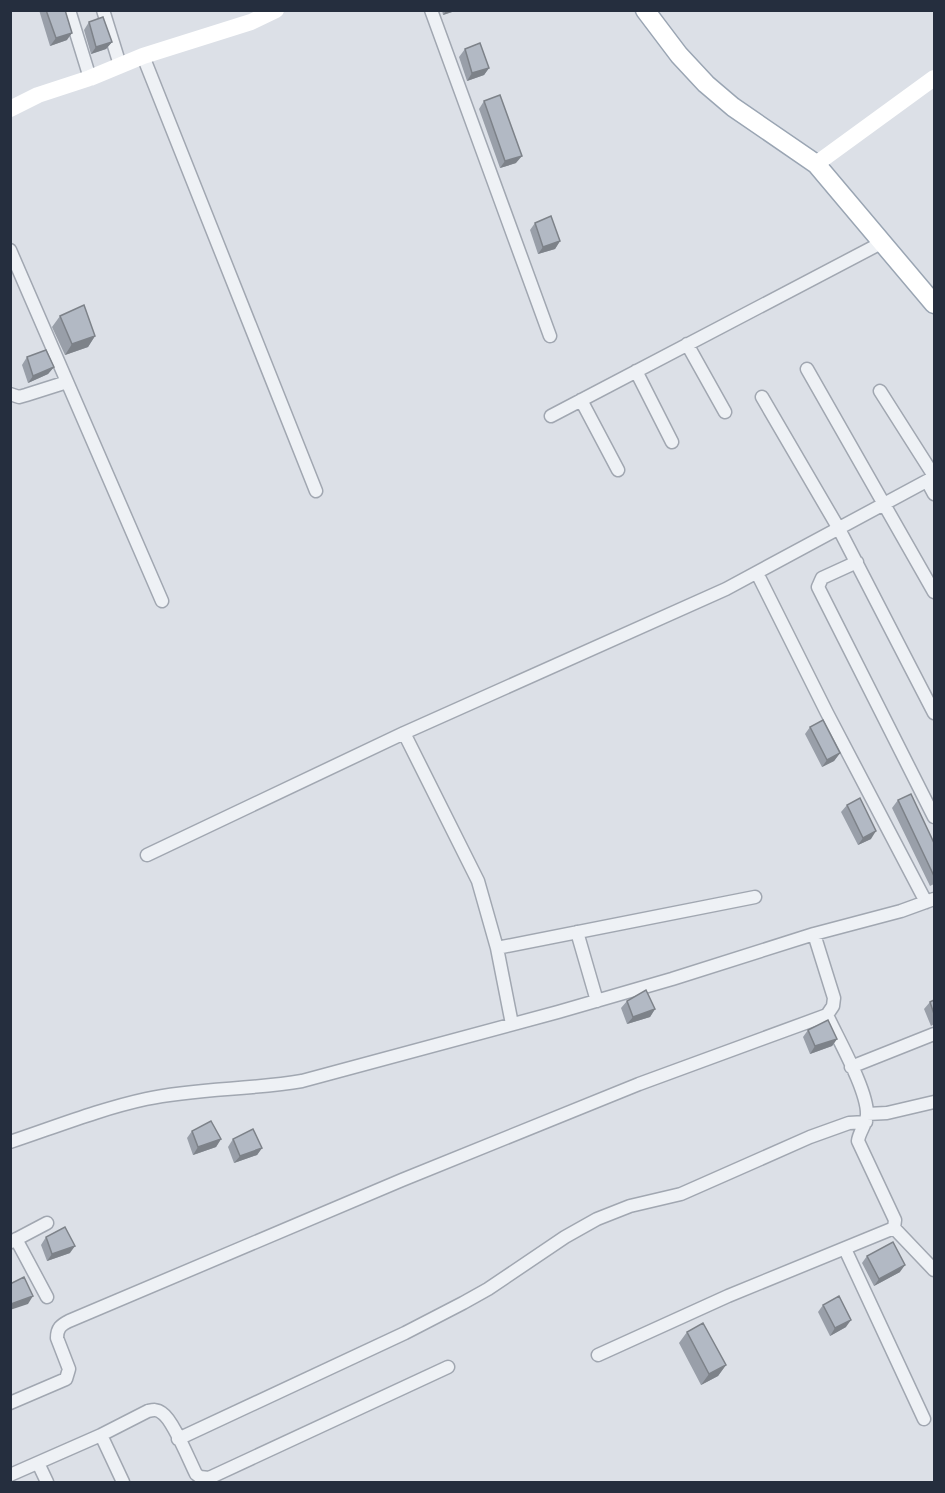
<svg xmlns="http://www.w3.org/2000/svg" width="945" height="1493" font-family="'Asap Condensed',sans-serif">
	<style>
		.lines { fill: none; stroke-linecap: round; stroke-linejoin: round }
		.street-casing { stroke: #a1a7b1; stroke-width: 15 }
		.primary-casing { stroke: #9aa5b3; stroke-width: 21 }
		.street { stroke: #eef1f5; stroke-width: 12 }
		.secondary { stroke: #fff; stroke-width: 16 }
		.primary { stroke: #fff; stroke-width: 18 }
		.wall { fill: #999fa9 }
		.shaded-wall { fill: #7d8289 }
		.building { fill: #b2b9c4; stroke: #7d8289; stroke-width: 1.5 }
	</style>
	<rect width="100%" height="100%" fill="#dce0e7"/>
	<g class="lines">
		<g class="street-casing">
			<path id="street" d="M69,10L90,78
				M103,10L120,65
				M431,10L550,336
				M143,56L316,491
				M10,250L162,601
				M687,344L725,412
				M807,369L934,592
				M636,371L672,442
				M880,391L934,476
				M10,394L19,397L26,395L67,382
				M762,397L839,529L934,713
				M581,400L618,470
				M551,416L883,242
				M927,481L934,494
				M857,562L822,578L818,587L934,817
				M757,573L827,713L926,902
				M404,733L478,881L497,948L512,1024
				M147,855L404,733L726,589L934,477
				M577,932L597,1001
				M497,948L755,897
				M851,1067L934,1034
				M867,1114L887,1113L934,1102
				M10,1142C55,1127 100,1109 146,1099C197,1088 250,1090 302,1081L558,1012L672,979L814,934L901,911L934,899
				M894,1228L934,1270
				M16,1239L47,1297
				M11,1242L47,1223
				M845,1249L924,1419
				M598,1355L728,1296L894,1228L895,1220L858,1141C859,1132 866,1125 867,1115C868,1091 838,1039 827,1015
				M10,1403L66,1379L69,1369L57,1338C57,1328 61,1325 69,1321L402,1180L639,1084L827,1015L833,1006L834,998L814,934
				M101,1435L123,1482
				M178,1439L405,1333L463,1303L488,1289L565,1237L597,1219L630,1206L681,1194L810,1137L849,1123L866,1122
				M38,1463L47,1482
				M10,1475L101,1435L148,1411C153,1410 157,1409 162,1413C173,1420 189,1460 196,1474L200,1477L209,1478L448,1367"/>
		</g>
		<g class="primary-casing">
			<path id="primary" d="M645,10L679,55L706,84L733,107L816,164L934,304"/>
		</g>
		<use href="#street" class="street"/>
		<path class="secondary" d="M10,109L38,95L90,78L143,56L251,22L276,10
			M816,164L934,78"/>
		<use href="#primary" class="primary"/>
	</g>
	<path class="wall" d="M39,10H65L67,40L50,46Z
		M442,10H458L443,15Z
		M89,22L112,42L106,49L91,54L84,30Z
		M465,49L489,68L484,75L467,81L459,57Z
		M484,101L516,163L500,168L479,109Z
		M535,223L560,241L555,249L538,254L530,230Z
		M60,316L95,336L88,347L65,355L52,327Z
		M27,357L54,367L48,374L28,383L22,365Z
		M810,727L840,753L834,761L822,767L805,734Z
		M898,800L934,843V884L930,886L892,808Z
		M847,805L871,839L858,845L841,812Z
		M934,1000V1024L931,1026L924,1009L930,1002Z
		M627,1001L655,1009L650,1017L627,1024L621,1008Z
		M808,1030L837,1039L832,1046L810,1054L803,1037Z
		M192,1131L221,1139L216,1147L193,1155L187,1138Z
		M233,1139L262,1148L257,1155L234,1163L228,1147Z
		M46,1237L70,1253L47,1261L41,1245Z
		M867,1256L900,1272L874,1286L862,1263Z
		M823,1305L846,1327L830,1336L818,1312Z
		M687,1332L726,1365L718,1376L701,1385L679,1343Z"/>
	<path class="shaded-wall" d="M447,10H458L443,15Z
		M72,33L67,40L50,46L56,38Z
		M112,42L106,49L91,54L96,47Z
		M489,68L484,75L467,81L472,73Z
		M522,156L516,163L500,168L505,161Z
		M560,241L555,249L538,254L543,247Z
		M95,336L88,347L65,355L72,344Z
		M54,367L48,374L28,383L33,376Z
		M840,753L834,761L822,767L827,760Z
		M876,831L871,839L858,845L863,838Z
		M655,1009L650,1017L627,1024L633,1017Z
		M837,1039L832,1046L810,1054L815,1046Z
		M221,1139L216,1147L193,1155L198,1147Z
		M262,1148L257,1155L234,1163L240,1156Z
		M75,1246L70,1253L47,1261L52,1254Z
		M905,1265L900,1272L874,1286L879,1279Z
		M33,1296L28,1304L10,1310L11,1304Z
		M851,1320L846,1327L830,1336L835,1328Z
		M726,1365L718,1376L701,1385L709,1374Z"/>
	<path class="building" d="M46,10H65L72,33L56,38Z
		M103,17L112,42L96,47L89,22Z
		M480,43L489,68L472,73L465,49Z
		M500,95L522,156L505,161L484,101Z
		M551,216L560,241L543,247L535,223Z
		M84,305L95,336L72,344L60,316Z
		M46,350L54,367L33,376L27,357Z
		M823,720L840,753L827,760L810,727Z
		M911,794L934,843V876L898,800Z
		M860,798L876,831L863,838L847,805Z
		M646,990L655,1009L633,1017L627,1001Z
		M934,1000V1014L930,1002Z
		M828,1020L837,1039L815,1046L808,1030Z
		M211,1121L221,1139L198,1147L192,1131Z
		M253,1129L262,1148L240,1156L233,1139Z
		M65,1227L75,1246L52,1254L46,1237Z
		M893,1242L905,1265L879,1279L867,1256Z
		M24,1277L33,1296L11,1304L10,1284Z
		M839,1296L851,1320L835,1328L823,1305Z
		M703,1323L726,1365L709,1374L687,1332Z"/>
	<rect width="945" height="1493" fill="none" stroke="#252e3e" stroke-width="24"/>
</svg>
